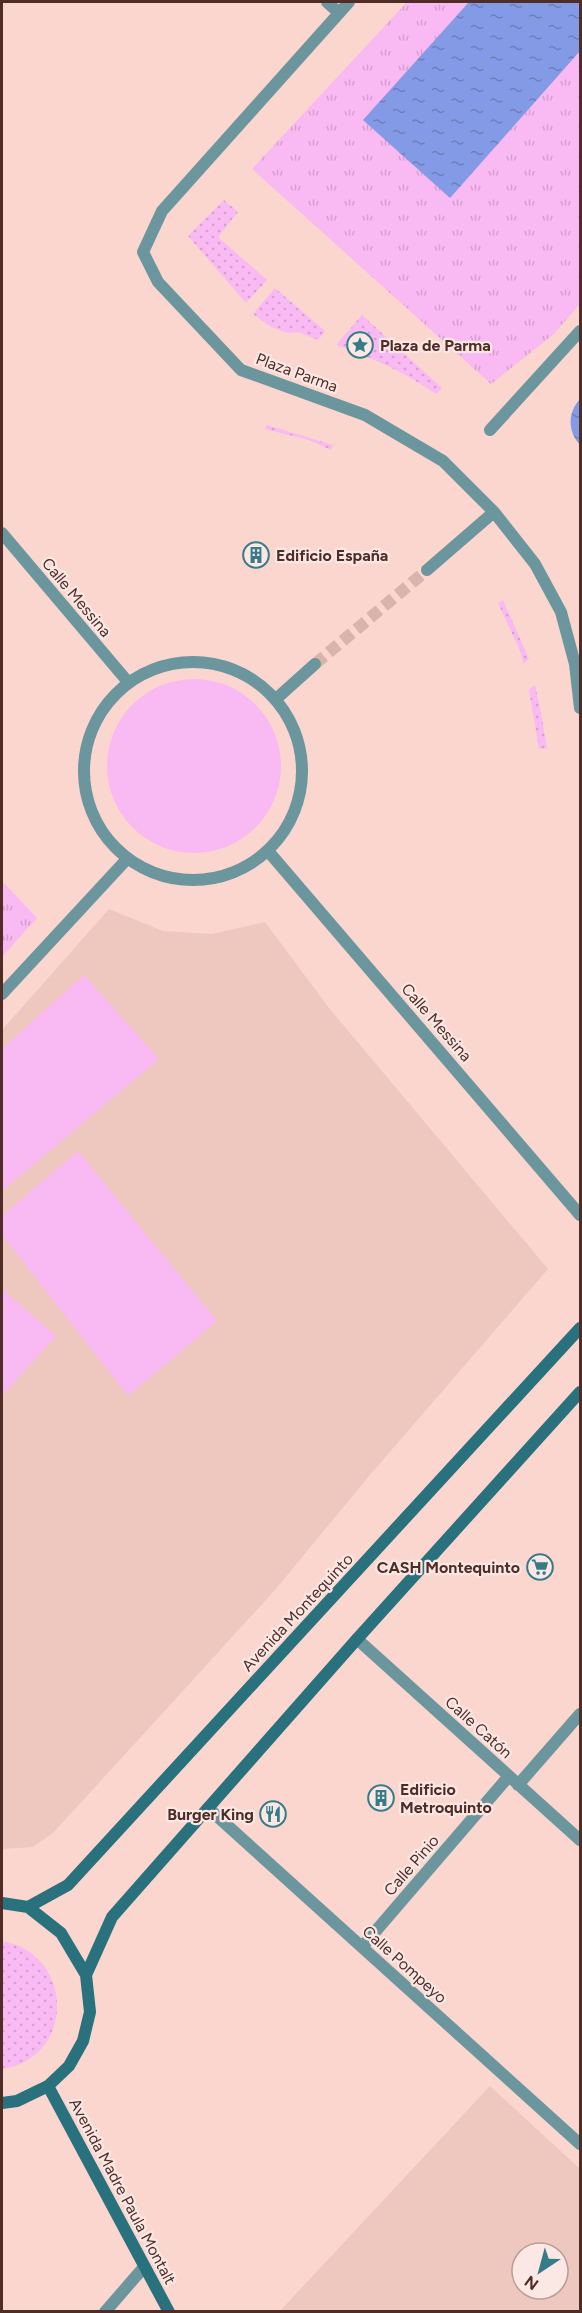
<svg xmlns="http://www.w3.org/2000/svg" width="582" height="2313" font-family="Figtree,sans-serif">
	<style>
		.built { fill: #eec7bf; fill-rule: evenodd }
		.grass { fill: url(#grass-dots) }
		.park { fill: url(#park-tufts) }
		.garden { fill: #f9b9f2 }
		.water { fill: url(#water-ripples) }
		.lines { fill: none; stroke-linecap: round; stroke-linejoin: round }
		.street-tunnel { stroke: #d9b4ad; stroke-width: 12; stroke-dasharray: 12 6; stroke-linecap: butt }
		.street { stroke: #6b969e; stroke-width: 12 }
		.secondary { stroke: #29717d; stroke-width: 12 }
		.labels { text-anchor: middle; stroke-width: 4.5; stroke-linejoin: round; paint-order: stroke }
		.poi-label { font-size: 16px; font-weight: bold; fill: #4f2c26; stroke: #fbe8e5; text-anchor: start }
		.street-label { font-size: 16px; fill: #4f2c26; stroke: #fbe8e5 }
	</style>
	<defs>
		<pattern id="grass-dots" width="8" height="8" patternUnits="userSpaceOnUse" patternTransform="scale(1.5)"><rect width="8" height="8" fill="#f9b9f2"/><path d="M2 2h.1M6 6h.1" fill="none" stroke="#d79fcf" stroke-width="1.8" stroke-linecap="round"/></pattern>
		<pattern id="park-tufts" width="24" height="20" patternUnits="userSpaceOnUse" patternTransform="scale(1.5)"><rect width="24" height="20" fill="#f9b9f2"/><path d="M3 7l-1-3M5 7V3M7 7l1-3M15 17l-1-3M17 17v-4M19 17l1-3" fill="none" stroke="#d79fcf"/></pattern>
		<pattern id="water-ripples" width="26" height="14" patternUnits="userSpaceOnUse" patternTransform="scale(1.5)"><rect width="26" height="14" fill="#839ae6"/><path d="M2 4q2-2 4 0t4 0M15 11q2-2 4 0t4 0" fill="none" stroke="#6e7eba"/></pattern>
	</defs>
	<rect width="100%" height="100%" fill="#fbd6cf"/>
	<path class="built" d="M109,909L163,931L212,934L265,922L329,1008L548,1269L369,1476L275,1590L54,1832L33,1847L2,1849V1030Z
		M490,2086L580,2169V2311H280ZM522,2253H558V2289H522Z"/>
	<path class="grass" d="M224,200L238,212L218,237L267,280L246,303L188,236Z
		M275,288L325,331L318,340L298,332L288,333L271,327L253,314Z
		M362,315L442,388L436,394C404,372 372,357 336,345Z
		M267,425L333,445L331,450L309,440L265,429Z
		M503,600L529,659L523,664L521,653L498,603Z
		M535,685L542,718L547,748L539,749L529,690Z
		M2,1941C75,1954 76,2058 2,2069Z"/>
	<path class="park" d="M407,2H580V304L554,334L491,384L252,169Z
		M2,881L37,918L2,957Z"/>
	<path class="garden" d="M107 766a87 87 0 1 1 174 0a87 87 0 1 1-174 0Z
		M84,975L159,1059L2,1191V1049Z
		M78,1151L217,1321L128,1396L2,1235V1216Z
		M2,1289L56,1336L2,1396Z"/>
	<path class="water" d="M469,2H580V51L450,198L363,120Z
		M580,399V445C567,431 568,412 580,399Z"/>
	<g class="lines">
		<path class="street-tunnel" d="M315,664L427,570"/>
		<path class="street" d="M327,2L338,12
			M349,2L162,211L143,252L158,282L241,370L365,415L443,461L494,512L535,564L561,612L575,664L580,708
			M490,430L580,331
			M2,533L128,682
			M427,570L494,512
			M84 771a109 109 0 1 1 218 0a109 109 0 1 1-218 0Z
			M276,699L315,664
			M268,851L580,1215
			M2,994L127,859
			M357,1639L580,1840
			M518,1785L580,1714
			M208,1808L580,2144
			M362,1947L509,1776
			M105,2312L144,2267"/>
		<path class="secondary" d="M2,1903L28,1907L61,1933L86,1975L90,2012L83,2041L69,2066L48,2086L17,2101L2,2103
			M28,1907L68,1885L580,1328
			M86,1975L112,1917L357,1639L580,1392
			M48,2086L169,2312"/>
	</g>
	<defs>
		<g id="sight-ring" transform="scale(1.35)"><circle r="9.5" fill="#fbe8e5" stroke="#367c88" stroke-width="1.5"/><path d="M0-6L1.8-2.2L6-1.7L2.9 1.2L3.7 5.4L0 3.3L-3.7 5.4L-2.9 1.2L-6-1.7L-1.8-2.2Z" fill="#367c88"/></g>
		<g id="building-ring" transform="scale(1.35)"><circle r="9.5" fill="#fbe8e5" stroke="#367c88" stroke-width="1.5"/><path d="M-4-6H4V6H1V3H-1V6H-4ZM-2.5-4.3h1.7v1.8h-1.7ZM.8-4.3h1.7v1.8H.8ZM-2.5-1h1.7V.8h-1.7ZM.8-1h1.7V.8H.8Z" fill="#367c88"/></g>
		<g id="supermarket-ring" transform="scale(1.35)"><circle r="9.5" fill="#fbe8e5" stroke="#367c88" stroke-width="1.5"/><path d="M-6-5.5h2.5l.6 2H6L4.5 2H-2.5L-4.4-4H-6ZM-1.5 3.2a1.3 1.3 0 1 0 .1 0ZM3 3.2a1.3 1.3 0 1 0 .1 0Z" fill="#367c88"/></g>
		<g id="restaurant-ring" transform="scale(1.35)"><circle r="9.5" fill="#fbe8e5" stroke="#367c88" stroke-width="1.5"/><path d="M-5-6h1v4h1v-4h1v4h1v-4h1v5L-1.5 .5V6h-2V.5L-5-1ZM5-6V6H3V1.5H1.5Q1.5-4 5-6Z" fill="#367c88"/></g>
	</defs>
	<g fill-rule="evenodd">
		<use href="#sight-ring" x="360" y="345"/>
		<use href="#building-ring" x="256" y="555"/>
		<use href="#supermarket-ring" x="540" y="1567"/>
		<use href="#building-ring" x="381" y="1798"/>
		<use href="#restaurant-ring" x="273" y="1814"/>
	</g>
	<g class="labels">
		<g class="poi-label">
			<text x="380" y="351">Plaza de Parma</text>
			<text x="276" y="561">Edificio España</text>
			<text x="520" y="1573" text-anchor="end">CASH Montequinto</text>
			<text x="400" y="1795">Edificio<tspan x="400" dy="18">Metroquinto</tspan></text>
			<text x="254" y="1820" text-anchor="end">Burger King</text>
		</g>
		<g class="street-label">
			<text transform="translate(297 372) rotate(20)" y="6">Plaza Parma</text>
			<text transform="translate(77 597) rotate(50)" y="6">Calle Messina</text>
			<text transform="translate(437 1022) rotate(49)" y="6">Calle Messina</text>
			<text transform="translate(297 1612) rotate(-47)" y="6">Avenida Montequinto</text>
			<text transform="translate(479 1727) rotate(42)" y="6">Calle Catón</text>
			<text transform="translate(411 1865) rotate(-49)" y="6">Calle Pinio</text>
			<text transform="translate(405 1964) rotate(42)" y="6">Calle Pompeyo</text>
			<text transform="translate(123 2191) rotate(62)" y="6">Avenida Madre Paula Montalt</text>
		</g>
	</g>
	<rect width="582" height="2313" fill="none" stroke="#4f2c26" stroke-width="6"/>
	<g transform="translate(540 2271) rotate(216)"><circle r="28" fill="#fbe8e5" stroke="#b69d99" stroke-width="1.5"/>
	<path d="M0-4.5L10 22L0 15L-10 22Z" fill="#367c88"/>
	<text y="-9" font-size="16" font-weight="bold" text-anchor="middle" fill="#4f2c26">N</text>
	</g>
</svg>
